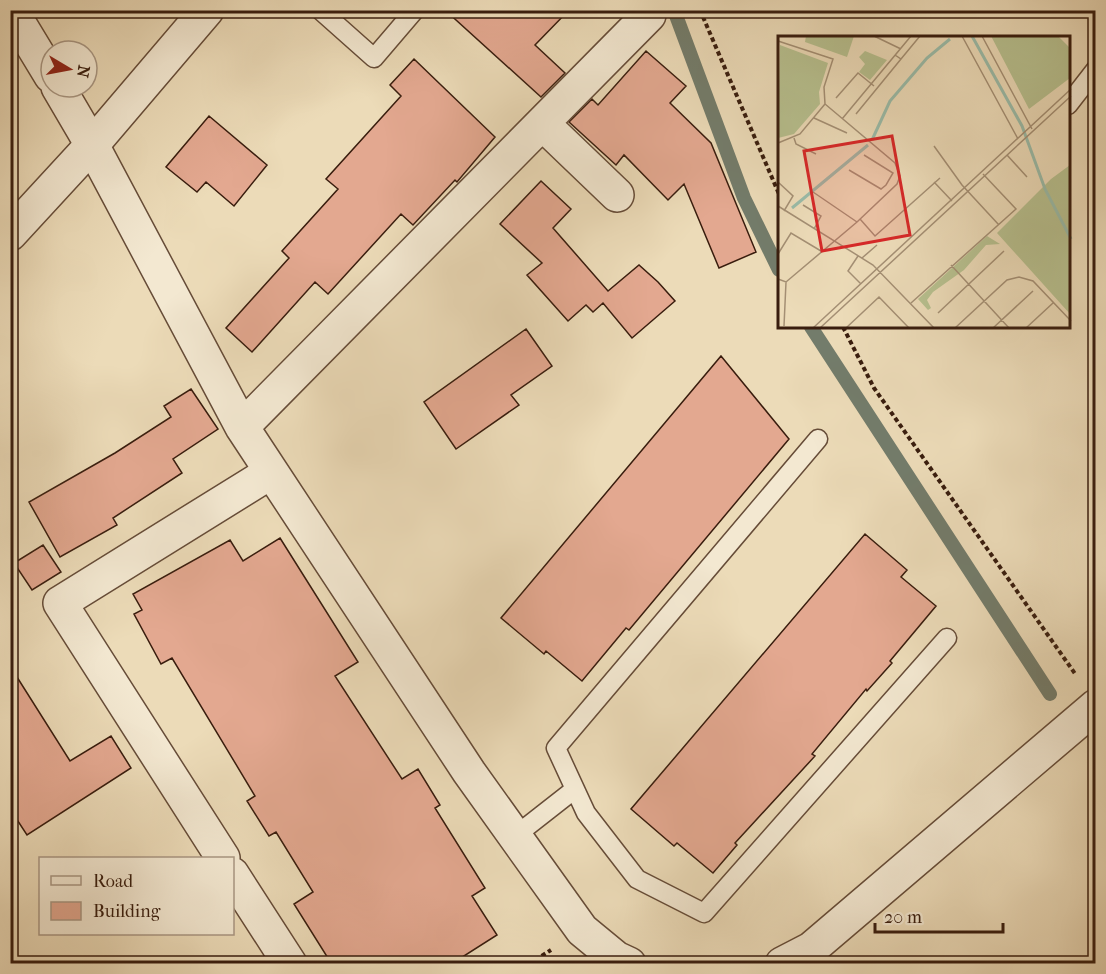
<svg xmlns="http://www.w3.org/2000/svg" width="1106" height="974" font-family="'IM FELL French Canon',serif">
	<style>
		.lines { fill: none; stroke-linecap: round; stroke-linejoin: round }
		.stream { stroke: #737c6b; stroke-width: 14 }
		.building { fill: #e3a890; stroke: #391d0e; stroke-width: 1.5 }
		.service-casing { stroke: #664c38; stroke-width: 21 }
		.minor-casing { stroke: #664c38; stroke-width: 36 }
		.tertiary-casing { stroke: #664c38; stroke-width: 36 }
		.path { stroke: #391d0e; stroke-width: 4; stroke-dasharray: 4.5 3; stroke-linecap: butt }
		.service { stroke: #f3e8d1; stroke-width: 18 }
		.minor { stroke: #f3e8d1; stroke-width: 33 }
		.tertiary { stroke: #f3e8d1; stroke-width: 33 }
		.inset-river { fill: none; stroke: #9abca9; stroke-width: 3 }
		.inset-road { fill: none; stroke: #a48f74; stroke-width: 1.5 }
		.view { fill: #d62828; fill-opacity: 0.15; stroke: #d62828; stroke-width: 3 }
		.inset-edge { fill: none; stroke: #391d0e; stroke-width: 3 }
	</style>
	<rect width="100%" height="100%" fill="#ecdbb8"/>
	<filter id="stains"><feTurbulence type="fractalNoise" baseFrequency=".00333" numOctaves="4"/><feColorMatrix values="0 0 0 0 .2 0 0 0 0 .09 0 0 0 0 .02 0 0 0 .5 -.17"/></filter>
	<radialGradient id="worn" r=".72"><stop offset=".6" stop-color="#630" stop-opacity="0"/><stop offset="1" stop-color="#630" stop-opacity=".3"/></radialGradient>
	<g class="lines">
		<path class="stream" d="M674,10L744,198L779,270
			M811,327L1050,694"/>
	</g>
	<path class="building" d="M445,10H569L535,45L565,73L541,97Z
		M646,51L686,86L670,103L711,143L756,252L719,268L684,184L668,200L624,155L616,165L569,122L592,99L598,105Z
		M414,59L495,137L457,182L455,180L413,225L401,214L328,294L315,282L252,352L226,328L289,258L282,251L338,189L326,179L401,96L390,85Z
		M209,116L267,165L234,206L206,182L197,192L166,167Z
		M541,181L571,209L553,228L608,291L639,265L658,282L675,301L632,338L603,303L593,312L586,305L568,321L527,275L542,263L500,224Z
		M526,329L552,366L511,395L519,405L456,449L424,402Z
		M721,356L789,439L629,630L626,628L582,681L546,651L544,654L501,618Z
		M191,389L218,429L173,459L182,473L113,518L117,525L60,557L29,502L115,453L171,417L164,406Z
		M865,534L907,570L901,577L936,606L890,661L892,663L867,691L866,689L812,754L815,756L735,843L737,845L713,873L677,843L674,846L631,809Z
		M280,538L358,662L335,676L402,779L418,769L440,805L435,808L485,888L472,896L497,935L453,963H331L294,904L313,892L276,832L269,836L247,801L255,796L172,658L161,664L134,614L142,610L133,594L230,540L243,561Z
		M43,545L61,572L32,590L14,563Z
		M10,666L70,761L111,736L131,768L27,835L10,809Z"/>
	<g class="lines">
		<g class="service-casing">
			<path id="service" d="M320,10L374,58L415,10
				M1068,105L1096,69
				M818,439L556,748L586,813L637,879L704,913L947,638
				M515,836L575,789"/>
		</g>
		<g class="minor-casing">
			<path id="minor" d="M11,10L51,76
				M58,87L92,145L242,427L469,772L582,930L616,958L629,964
				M543,124L617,195
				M242,427L649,15
				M223,858L60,603L271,472
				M232,874L290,964
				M782,964L811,949L1096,706"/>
		</g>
		<g class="tertiary-casing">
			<path id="tertiary" d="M10,234L92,145L207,10"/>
		</g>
		<path class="path" d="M700,10L779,194
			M843,327L874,388L1076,675
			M529,964L551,950"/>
		<use href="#service" class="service"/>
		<use href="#minor" class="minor"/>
		<use href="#tertiary" class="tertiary"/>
	</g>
	<g transform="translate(778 36)">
		<rect width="292" height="292" fill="#ecdbb8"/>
		<path d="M28,0H76L69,21L27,6ZM213,0H280L292,12V42L251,73ZM2,9L50,27L41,56L42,68L16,98L0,102ZM87,15L109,24L92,44L81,36L87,28L81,21ZM292,129V278L219,197L273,143ZM209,200L222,208L208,209L186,234L155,256L149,264L153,272L150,274L140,263Z" fill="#b7c08f"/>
		<path class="inset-river" d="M194,0L244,90L267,153L293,203M94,104L112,65L149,22L172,3M14,172L90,109"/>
		<path class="inset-road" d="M96,0L123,13M184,0L240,103M204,0L254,93M0,5L55,23L46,51L47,68L117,127L122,140L119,148L79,186L8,246L0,243M117,19L123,23L142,0M58,62L80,37L96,50M78,78L123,23M36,82L69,97M64,83L133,0M16,102L18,108L38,118M0,107L22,98L47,68M156,110L184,149L221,189M229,119L249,141M71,134L103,153L108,149L115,137L86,119M0,146L15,160L6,175M156,146L174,165M35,156L79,186M25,169L43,180L36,193M0,170L95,229L156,292M82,183L97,200L162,142M0,218L13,197L43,215M80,220L70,235L83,248M84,222L99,209M173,229L231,292M133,267L238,173L205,138M160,277L226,215M6,290L8,246M35,292L293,53M42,292L293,60M68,292L101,261L131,292M177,292L229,244L241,241L255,245L293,285M215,292L255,255M248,292L275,267"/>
		<path class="view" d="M114,100L132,199L44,215L26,115Z"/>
		<rect width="292" height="292" class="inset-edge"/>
	</g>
	<rect width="1106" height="974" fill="none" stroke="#ecdbb8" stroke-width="36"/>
	<rect x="12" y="12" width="1082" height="950" fill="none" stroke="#391d0e" stroke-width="3"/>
	<rect x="18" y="18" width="1070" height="938" fill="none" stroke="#391d0e" stroke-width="1.5"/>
	<rect x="39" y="857" width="195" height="78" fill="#f3e8d1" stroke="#a99783" stroke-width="1.5"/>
	<rect x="51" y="876" width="30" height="9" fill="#f3e8d1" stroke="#a99783" stroke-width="1.5"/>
	<text x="93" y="887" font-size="18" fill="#391d0e">Road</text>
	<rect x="51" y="902" width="30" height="18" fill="#e3a890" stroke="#a99783" stroke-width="1.5"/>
	<text x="93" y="917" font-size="18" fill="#391d0e">Building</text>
	<g transform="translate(69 69) rotate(100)"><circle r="28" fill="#f3e8d1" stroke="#a99783" stroke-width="1.5"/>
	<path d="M0-4.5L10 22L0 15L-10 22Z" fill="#8f2418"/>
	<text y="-9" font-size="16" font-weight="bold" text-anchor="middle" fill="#391d0e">N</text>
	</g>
	<path d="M875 923v9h128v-9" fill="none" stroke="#391d0e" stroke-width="3"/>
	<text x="884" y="923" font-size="18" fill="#391d0e" stroke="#f3e8d1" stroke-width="4.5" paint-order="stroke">20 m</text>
	<rect width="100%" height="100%" filter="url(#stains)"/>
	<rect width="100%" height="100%" fill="url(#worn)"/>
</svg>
